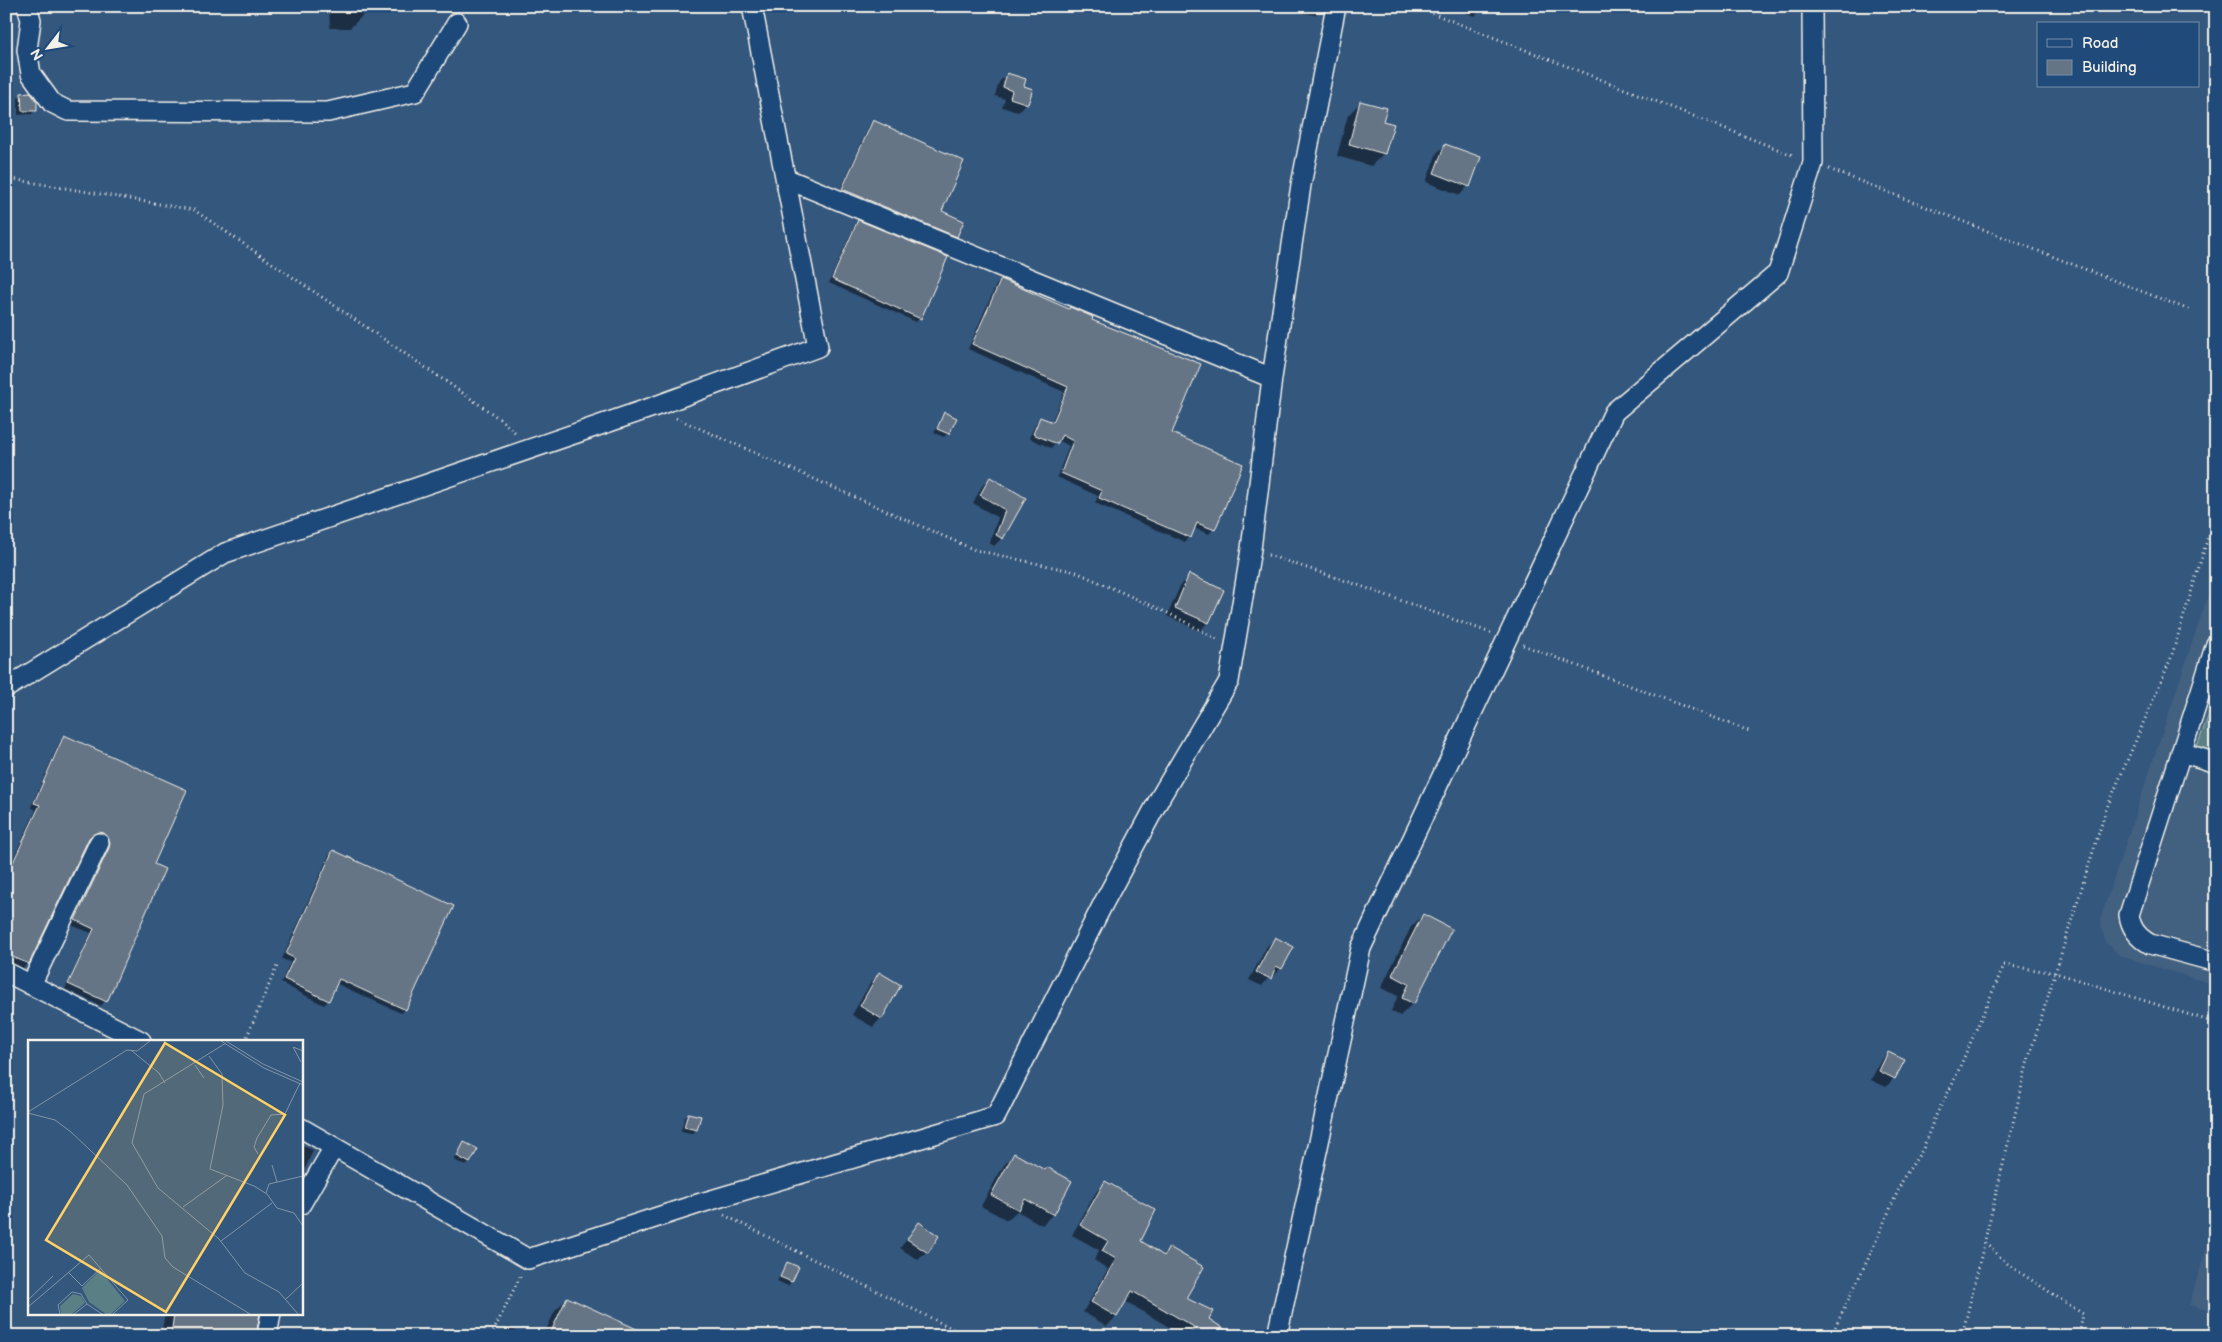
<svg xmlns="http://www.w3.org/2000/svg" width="2222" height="1342" font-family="'Balsamiq Sans',sans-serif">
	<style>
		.built { fill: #436080 }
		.green { fill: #5a8085; stroke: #a7b8b6 }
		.shadow { fill: #0007 }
		.building { fill: #667586; stroke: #f4f1e8 }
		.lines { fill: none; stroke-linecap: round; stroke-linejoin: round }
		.minor-casing { stroke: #f4f1e8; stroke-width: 22 }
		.path { stroke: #f4f1e8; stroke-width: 3; stroke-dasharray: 1 4; stroke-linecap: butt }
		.minor { stroke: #1f4a7a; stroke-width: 19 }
		.inset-road { fill: none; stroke: #8195a8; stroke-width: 1 }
		.view { fill: #ffd166; fill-opacity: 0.15; stroke: #ffd166; stroke-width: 2.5 }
		.inset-edge { fill: none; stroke: #f4f1e8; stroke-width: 2.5 }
	</style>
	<rect width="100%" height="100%" fill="#34577e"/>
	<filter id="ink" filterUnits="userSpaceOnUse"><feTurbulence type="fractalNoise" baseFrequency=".02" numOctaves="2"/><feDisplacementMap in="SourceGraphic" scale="10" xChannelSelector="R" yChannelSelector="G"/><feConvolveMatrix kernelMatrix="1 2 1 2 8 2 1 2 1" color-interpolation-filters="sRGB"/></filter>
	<g filter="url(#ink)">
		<path class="built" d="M2216,571V985L2120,956L2105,942L2100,920Z
			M2216,1217V1313L2189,1305Z"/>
		<path class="green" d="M2216,695V758L2195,752Z"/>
		<path class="shadow" d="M329,6H363V15L350,28H330Z
			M1305,6H1323L1315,15L1304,13Z
			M1445,6H1484L1475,16Z
			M1008,74L1022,87L1031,90L1026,104L1018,112L1002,107L1005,99L995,96L999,82Z
			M22,94L36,110L32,114L18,115V98Z
			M1361,102L1382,122L1384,153L1371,166L1337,156L1348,115Z
			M873,122L956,236L952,240L839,193L869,126Z
			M1445,145L1468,186L1460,195L1426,182L1437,153Z
			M858,222L920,318L916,322L829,283L854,226Z
			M1001,280L1090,320L1171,434L1241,465L1213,529L1209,534L1194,528L1185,542L1095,503L1098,496L1057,477L1069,446L1058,440L1051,448L1029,438L1036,423L1040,418L1051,423L1064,392L968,349L996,285Z
			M945,414L948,433L944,437L934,433Z
			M990,479L1025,498L1002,538L994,546L989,543L998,518L973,503L982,486Z
			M1190,576L1208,622L1200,631L1167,616L1181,584Z
			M64,737L153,865L105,1001L101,1006L65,989L91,933L71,925L105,853L104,841L92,836L87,840L28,963L23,968L6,960V874L36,810L31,807L60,741Z
			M333,851L405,1009L401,1013L335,983L328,1001L324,1005L281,983L290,962L282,959L329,855Z
			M1423,915L1451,929L1413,1003L1400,1016L1391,1011L1398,996L1381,988L1411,927Z
			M2216,938V958L2210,956Z
			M1275,939L1281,968L1274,976L1271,974L1262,986L1249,980L1267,946Z
			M879,974L900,986L881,1018L873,1027L852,1015L871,982Z
			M1888,1053L1894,1078L1886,1087L1871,1080L1880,1062Z
			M688,1114L696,1130L692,1134L681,1131L684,1118Z
			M464,1143L469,1163L466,1166L454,1160Z
			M301,1145L313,1150L301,1179Z
			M1014,1154L1045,1171L1053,1214L1042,1225L1017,1211L1007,1220L981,1206L1004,1165Z
			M1105,1183L1139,1242L1162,1256L1169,1248L1185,1299L1229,1336H1184L1125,1301L1116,1317L1107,1326L1083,1312L1108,1269L1094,1260L1099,1250L1072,1235L1096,1192Z
			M919,1224L927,1252L918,1260L900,1248Z
			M787,1264L791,1282L788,1286L777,1281Z
			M567,1298L649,1336H543L555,1311Z
			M165,1313H258L255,1336H161Z
			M508,1327L526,1336H500Z"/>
		<path class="building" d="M1007,73L1026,79L1024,86L1033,89L1028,104L1010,98L1012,91L1003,87Z
			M30,92L37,102V111H22L21,93Z
			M1360,101L1387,108L1383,121L1394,124L1385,154L1349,144Z
			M873,120L964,161L942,211L964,221L957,237L842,189Z
			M1445,144L1481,157L1470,187L1434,173Z
			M858,220L948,257L921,319L832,279Z
			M1001,279L1069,309L1070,307L1093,317L1092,320L1201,364L1172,433L1243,464L1215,530L1197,523L1191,538L1099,498L1102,491L1061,473L1073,441L1062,435L1057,444L1033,434L1040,417L1053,422L1068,387L972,344Z
			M944,412L957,418L949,434L937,429Z
			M990,477L1026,498L1003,539L996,535L1005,510L980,495Z
			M1189,574L1224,590L1209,623L1175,608Z
			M64,735L187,790L154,864L165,869L107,1002L68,984L94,929L75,920L109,848L110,842L104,833L98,832L89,838L29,964L6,954V877L40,805L34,803Z
			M333,850L454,906L406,1010L339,979L329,1001L284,979L294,958L286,954Z
			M1423,914L1452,929L1414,1004L1402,998L1409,984L1392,975Z
			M1275,937L1294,947L1282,969L1276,966L1271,979L1256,972Z
			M879,972L901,985L882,1019L860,1006Z
			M1888,1052L1905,1060L1895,1079L1879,1071Z
			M688,1113L701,1116L697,1130L684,1127Z
			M464,1142L478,1149L470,1163L457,1156Z
			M1014,1153L1045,1170L1047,1167L1072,1181L1054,1215L1025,1199L1019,1210L991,1195Z
			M1105,1181L1156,1210L1141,1241L1164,1256L1169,1247L1204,1267L1186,1298L1213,1311L1209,1319L1235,1336H1189L1194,1327L1132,1291L1117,1317L1091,1302L1116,1259L1102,1251L1108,1241L1080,1225Z
			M919,1222L939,1236L928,1253L907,1239Z
			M787,1262L799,1267L792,1282L780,1277Z
			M567,1297L652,1336H549Z
			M174,1313H260L256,1336H171Z"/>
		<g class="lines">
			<g class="minor-casing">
				<path id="minor" d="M27,6L31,20L27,50L31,74L52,103L68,111L328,112L415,92L457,23
					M787,179L1272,378
					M2216,644L2129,915C2131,929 2138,937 2150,944L2216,962
					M6,688L225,553L653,407L818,347L752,6
					M2181,752L2216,763
					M6,972L141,1041
					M31,985L99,843
					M301,1128L528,1259L701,1203L996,1116L1103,904L1161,796L1229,681L1251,549L1272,378L1301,185L1336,6
					M301,1204L334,1147
					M267,1336L271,1313
					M1277,1336L1361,948L1614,412L1778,273L1813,163L1812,6"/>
			</g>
			<path class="path" d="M1414,6L1795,156
				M1829,169L2192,311
				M6,178L194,210L454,387L500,419L517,434
				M676,418L975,550L1076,572L1166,612L1219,640
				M1268,555L1355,584L1491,633
				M1523,645L1749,731
				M245,1041L277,966
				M724,1215L967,1336
				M1985,1243L2010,1266L2083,1314L2079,1336
				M491,1336L522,1273
				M1831,1336L1868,1259L1904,1177L1923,1149L1934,1119L1953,1083L2004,965L2056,973L2216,1023
				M1962,1336L2028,1060L2106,810L2171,658L2216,511"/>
			<use href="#minor" class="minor"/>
		</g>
	</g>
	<g transform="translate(28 1040)">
		<rect width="275" height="275" fill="#34577e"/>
		<path d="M72,230L97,261L83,274H78L61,262L54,248ZM45,254L53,256L57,263L44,274H33L32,266Z" fill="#5a8085"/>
		<path class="inset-road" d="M193,1L236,28L275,45M198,1L235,24L275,42M198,3L116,54L104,103L130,148L191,199L217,233L251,252L270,274M104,11L131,33L137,43M181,16L194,34L195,65L182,129L226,146L239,154L249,168L266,173L275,186M273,22L265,7L275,11M167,25L176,38M0,72L99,10L109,11L122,1M0,73L27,80L43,92L99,145L134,196L137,218L145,227L222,274M230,114L226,107L229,98L243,75L257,74L272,43M244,125L249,142M238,153L241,144L275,136M155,167L198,136M193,201L244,163M40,232L54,246L73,228M258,259L275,243M0,260L25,236M59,264L74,274M0,267L61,215L100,260L85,274M32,274L30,265L44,252L53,254L59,264L46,274"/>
		<path class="view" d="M137,3L257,75L138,272L18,200Z"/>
		<rect width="275" height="275" class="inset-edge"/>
	</g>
	<rect width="2222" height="1342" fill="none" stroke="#1f4a7a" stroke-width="25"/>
	<rect x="12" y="12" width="2197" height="1317" fill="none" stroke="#f4f1e8" stroke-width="2" filter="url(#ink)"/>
	<rect x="2037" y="22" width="162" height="65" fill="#1f4a7a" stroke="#748da6"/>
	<rect x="2047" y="39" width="25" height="8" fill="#1f4a7a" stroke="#748da6"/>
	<text x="2082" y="48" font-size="15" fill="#f4f1e8">Road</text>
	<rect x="2047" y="60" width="25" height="15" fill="#667586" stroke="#748da6"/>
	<text x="2082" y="72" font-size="15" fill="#f4f1e8">Building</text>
	<g transform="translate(48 48) rotate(239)" stroke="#1f4a7a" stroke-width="4" paint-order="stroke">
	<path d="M0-4L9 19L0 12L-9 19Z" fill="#f4f1e8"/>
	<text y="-8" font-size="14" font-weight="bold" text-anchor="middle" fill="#f4f1e8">N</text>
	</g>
</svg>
